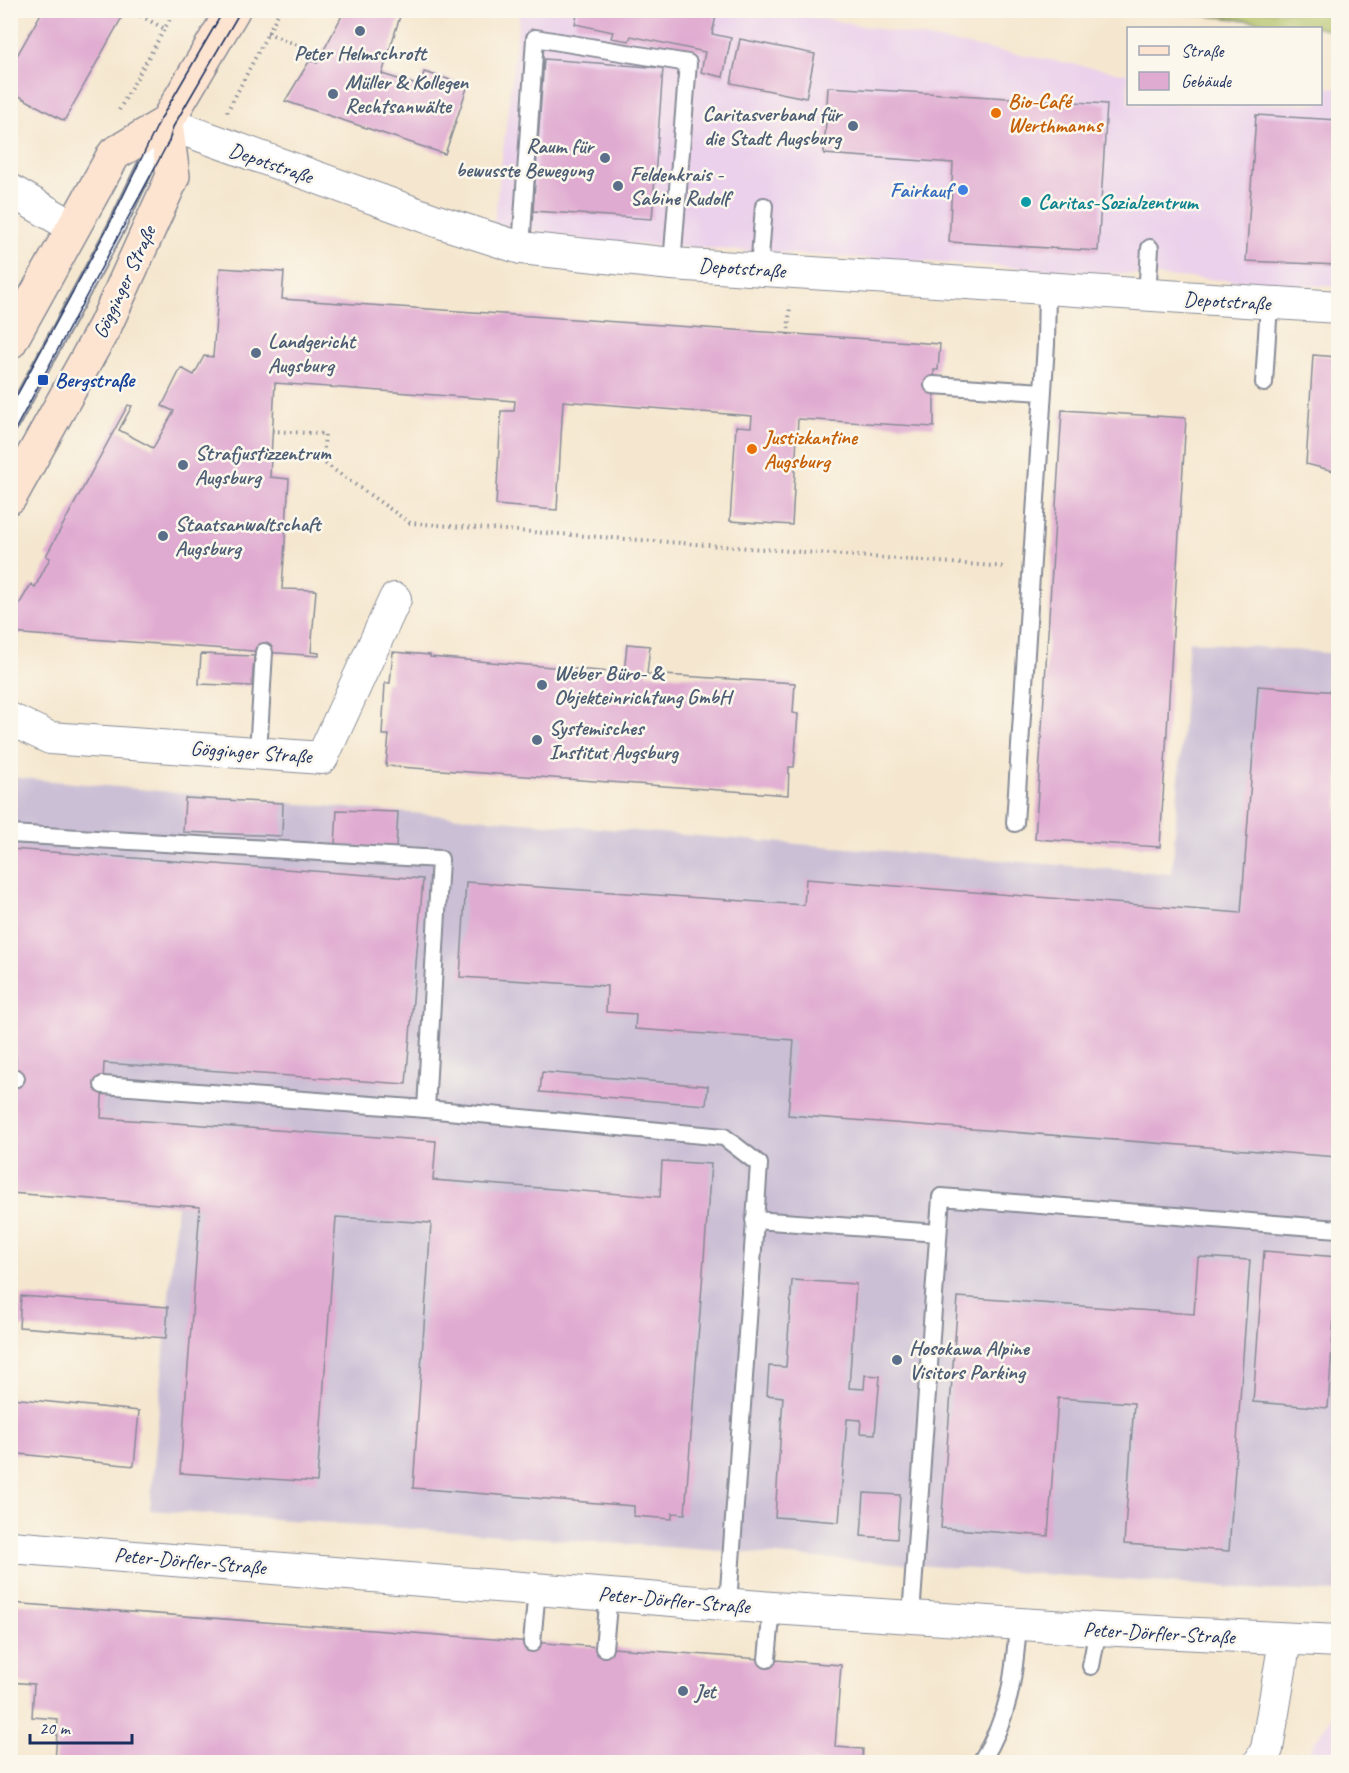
<svg xmlns="http://www.w3.org/2000/svg" width="1349" height="1773" font-family="Caveat,sans-serif">
	<style>
		.built { fill: #ebd1eb }
		.industrial { fill: #cbbfd5 }
		.green { fill: #aebd5f; stroke: #64765e; stroke-width: 1.5 }
		.building { fill: #e0abd1 }
		.lines { fill: none; stroke-linecap: round; stroke-linejoin: round }
		.service-casing { stroke: #888b96; stroke-width: 20 }
		.minor-casing { stroke: #888b96; stroke-width: 34 }
		.secondary-casing { stroke: #888b96; stroke-width: 36 }
		.path { stroke: #888b96; stroke-width: 4; stroke-dasharray: 1.5 4.5; stroke-linecap: butt }
		.service { stroke: #fff; stroke-width: 16 }
		.minor { stroke: #fff; stroke-width: 32 }
		.secondary { stroke: #fde4d1; stroke-width: 33 }
		.tram { stroke: #1b2f5e; stroke-width: 1.5 }
		.service-dot { fill: #5c6f8a; stroke: #fbf7ec; stroke-width: 2 }
		.food-dot { fill: #e8710a; stroke: #fbf7ec; stroke-width: 2 }
		.shop-dot { fill: #3f7fe0; stroke: #fbf7ec; stroke-width: 2 }
		.culture-dot { fill: #0f9aa8; stroke: #fbf7ec; stroke-width: 2 }
		.transit-dot { fill: #1a4fb4; stroke: #fbf7ec; stroke-width: 2 }
		.labels { text-anchor: middle; stroke-width: 5; stroke-linejoin: round; paint-order: stroke }
		.service-label { font-size: 21px; font-weight: bold; fill: #4e5e75; stroke: #fbf7ec; text-anchor: start }
		.food-label { font-size: 21px; font-weight: bold; fill: #c56008; stroke: #fbf7ec; text-anchor: start }
		.street-label { font-size: 21px; fill: #1b2f5e; stroke: #fbf7ec }
		.shop-label { font-size: 21px; font-weight: bold; fill: #366cbe; stroke: #fbf7ec; text-anchor: end }
		.culture-label { font-size: 21px; font-weight: bold; fill: #0d838f; stroke: #fbf7ec; text-anchor: start }
		.transit-label { font-size: 21px; font-weight: bold; fill: #164399; stroke: #fbf7ec; text-anchor: start }
	</style>
	<rect width="100%" height="100%" fill="#fbf7ec"/>
	<filter id="ink" filterUnits="userSpaceOnUse"><feTurbulence type="fractalNoise" baseFrequency=".0167" numOctaves="2"/><feDisplacementMap in="SourceGraphic" scale="12" xChannelSelector="R" yChannelSelector="G"/><feConvolveMatrix kernelMatrix="1 2 1 2 8 2 1 2 1" color-interpolation-filters="sRGB"/></filter>
	<filter id="wash" filterUnits="userSpaceOnUse"><feTurbulence type="fractalNoise" baseFrequency=".008" numOctaves="4" result="noise"/><feDisplacementMap in="SourceGraphic" scale="24" xChannelSelector="R" yChannelSelector="G"/><feGaussianBlur stdDeviation="1.35" result="paint"/><feColorMatrix in="noise" values="0 0 0 0 0 0 0 0 0 0 0 0 0 0 0 0 0 1.4 0 .05"/><feComposite in="paint" operator="in"/></filter>
	<g filter="url(#wash)">
		<rect width="100%" height="100%" fill="#f5e7cf"/>
		<path class="built" d="M520,11H780L1128,74V104H1320L1321,87L1338,88V287L599,242L494,223Z
			M1338,1708V1762H1303L1316,1740Z"/>
		<path class="industrial" d="M1189,641L1338,654V1592L1265,1590L150,1510L177,1206L11,1193L10,777L311,805L1172,874Z"/>
		<path class="green" d="M1162,11H1338V33L1320,28Z"/>
		<g id="blocks">
			<path class="building" d="M43,10H126L64,121L10,91V68Z
				M345,10H402L382,74L420,86L424,72L468,85L445,154L285,101L310,60L317,63Z
				M578,10H688L716,16L712,34L731,38L723,77L701,72L705,52L631,36L629,41L611,38L613,32L575,24Z
				M740,39L815,54L806,98L731,83Z
				M544,59L663,68L652,219L533,211Z
				M828,87L1107,104L1098,251L949,242L953,163L824,154Z
				M1256,115L1338,120V265L1246,261Z
				M220,268L284,272L282,299L940,344L938,370H934V427L798,419L792,525L730,521L736,426L751,427L752,416L563,401L557,510L496,505L501,411H514L515,401L275,383L270,477L289,479L282,589L316,590L311,652L319,653V656L10,633V620L31,584L35,587L50,558L46,556L128,405L132,406L119,430L153,448L174,411L162,406L181,368L194,375L204,356L213,357Z
				M1313,355L1338,357V472L1306,464Z
				M1062,410L1186,418L1160,847L1035,839Z
				M627,644L650,646L647,674L795,683L793,713L798,714L794,767H789L788,795L386,766L389,735H382L385,683H390L393,652L430,655V657L624,673Z
				M201,654L254,656L252,686L199,684Z
				M1258,686L1338,692V1157L788,1115L794,1040L635,1029L636,1014L606,1012L607,986L460,977L466,882L804,905L806,879L1241,913Z
				M185,798L283,803L282,836L183,832Z
				M337,810L398,812L396,848L335,845Z
				M10,849L423,879L406,1084L104,1063L101,1118L436,1141L433,1180L660,1197L662,1161L711,1164L685,1514L672,1513V1519L634,1516V1506L413,1488L431,1223L336,1217L317,1482L180,1473L200,1207L10,1193V1098H14L16,1057H10Z
				M542,1072L708,1086L706,1105L540,1092Z
				M1264,1251L1338,1257L1328,1408L1253,1402Z
				M1198,1257L1250,1260L1229,1551L1124,1544L1134,1403L1058,1398L1048,1536L941,1528L958,1297L1194,1314Z
				M792,1280L856,1284L849,1388L864,1389L865,1375L880,1376L875,1434L860,1433L861,1420L847,1419L839,1522L775,1517L783,1397L767,1395L769,1366L786,1367Z
				M21,1296L168,1307L166,1338L19,1327Z
				M11,1398L139,1411L134,1466L10,1453Z
				M864,1493L900,1495L897,1539L861,1536Z
				M10,1603L841,1665L835,1747L863,1749L862,1762H55L58,1719L32,1717L34,1684L10,1682Z"/>
		</g>
	</g>
	<g filter="url(#ink)">
		<use href="#blocks" fill-opacity="0" stroke="#888b96" stroke-width="1.5"/>
		<g class="lines">
			<g class="service-casing">
				<path id="service" d="M521,248L535,38L688,63L672,264
					M759,270L764,206
					M1147,296L1150,248
					M1264,383L1269,304
					M933,385L1042,392
					M10,424L117,226L162,132
					M258,753L264,652
					M1015,823L1046,344L1047,290
					M10,834L440,859L426,1109L724,1137L759,1164L728,1604
					M10,1077L16,1078
					M103,1085L426,1109
					M754,1220L938,1233
					M911,1616L941,1197L1338,1229
					M532,1643L537,1589
					M604,1648L609,1595
					M767,1659L772,1608
					M1091,1666L1098,1629
					M981,1762C1010,1716 1014,1677 1018,1624"/>
			</g>
			<g class="minor-casing">
				<path id="minor" d="M166,123L437,221L521,248L672,264L1338,307
					M10,190L73,227
					M10,719L50,738L322,758L395,599
					M10,1547L772,1608L1098,1629L1338,1641
					M1260,1762L1267,1749L1285,1640"/>
			</g>
			<g class="secondary-casing">
				<path id="secondary" d="M10,342L114,154L166,123L233,10
					M10,497L105,326L173,176L166,123"/>
			</g>
			<path class="path" d="M130,10L165,29
				M267,33L322,55
				M119,110L175,10
				M227,112L280,10
				M788,335L790,305
				M272,431L325,434L323,462L410,523L1007,567
				M10,541L16,531
				M1298,1757L1338,1759"/>
			<use href="#service" class="service"/>
			<use href="#minor" class="minor"/>
			<use href="#secondary" class="secondary"/>
			<path class="tram" d="M10,408L110,223L160,120L224,10
				M10,439L169,141L173,127L241,10"/>
		</g>
	</g>
	<g class="service-dot">
		<circle cx="360" cy="31" r="6"/>
		<circle cx="333" cy="94" r="6"/>
		<circle cx="853" cy="126" r="6"/>
		<circle cx="605" cy="158" r="6"/>
		<circle cx="618" cy="186" r="6"/>
		<circle cx="256" cy="353" r="6"/>
		<circle cx="183" cy="465" r="6"/>
		<circle cx="163" cy="536" r="6"/>
		<circle cx="542" cy="685" r="6"/>
		<circle cx="537" cy="740" r="6"/>
		<circle cx="897" cy="1360" r="6"/>
		<circle cx="683" cy="1691" r="6"/>
	</g>
	<g class="food-dot">
		<circle cx="996" cy="113" r="6"/>
		<circle cx="752" cy="449" r="6"/>
	</g>
	<circle class="shop-dot" cx="963" cy="190" r="6"/>
	<circle class="culture-dot" cx="1026" cy="202" r="6"/>
	<rect class="transit-dot" x="37" y="374" width="12" height="12" rx="3"/>
	<g class="labels">
		<g class="service-label">
			<text x="360" y="60" text-anchor="middle">Peter Helmschrott</text>
			<text x="345" y="89">Müller &amp; Kollegen<tspan x="345" dy="24">Rechtsanwälte</tspan></text>
			<text x="841" y="121" text-anchor="end">Caritasverband für<tspan x="841" dy="24">die Stadt Augsburg</tspan></text>
			<text x="593" y="153" text-anchor="end">Raum für<tspan x="593" dy="24">bewusste Bewegung</tspan></text>
			<text x="630" y="181">Feldenkrais -<tspan x="630" dy="24">Sabine Rudolf</tspan></text>
			<text x="268" y="348">Landgericht<tspan x="268" dy="24">Augsburg</tspan></text>
			<text x="195" y="460">Strafjustizzentrum<tspan x="195" dy="24">Augsburg</tspan></text>
			<text x="175" y="531">Staatsanwaltschaft<tspan x="175" dy="24">Augsburg</tspan></text>
			<text x="554" y="680">Weber Büro- &amp;<tspan x="554" dy="24">Objekteinrichtung GmbH</tspan></text>
			<text x="549" y="735">Systemisches<tspan x="549" dy="24">Institut Augsburg</tspan></text>
			<text x="909" y="1355">Hosokawa Alpine<tspan x="909" dy="24">Visitors Parking</tspan></text>
			<text x="695" y="1698">Jet</text>
		</g>
		<g class="food-label">
			<text x="1008" y="108">Bio-Café<tspan x="1008" dy="24">Werthmanns</tspan></text>
			<text x="764" y="444">Justizkantine<tspan x="764" dy="24">Augsburg</tspan></text>
		</g>
		<g class="street-label">
			<text transform="translate(271 163) rotate(19)" y="7">Depotstraße</text>
			<text transform="translate(742 268) rotate(4)" y="7">Depotstraße</text>
			<text transform="translate(124 282) rotate(-65)" y="7">Gögginger Straße</text>
			<text transform="translate(1227 301) rotate(3)" y="7">Depotstraße</text>
			<text transform="translate(251 752) rotate(4)" y="7">Gögginger Straße</text>
			<text transform="translate(190 1561) rotate(5)" y="7">Peter-Dörfler-Straße</text>
			<text transform="translate(674 1600) rotate(5)" y="7">Peter-Dörfler-Straße</text>
			<text transform="translate(1159 1633) rotate(3)" y="7">Peter-Dörfler-Straße</text>
		</g>
		<g class="shop-label">
			<text x="951" y="197">Fairkauf</text>
		</g>
		<g class="culture-label">
			<text x="1038" y="209">Caritas-Sozialzentrum</text>
		</g>
		<g class="transit-label">
			<text x="55" y="387">Bergstraße</text>
		</g>
	</g>
	<rect width="1349" height="1773" fill="none" stroke="#fbf7ec" stroke-width="36"/>
	<rect x="1127" y="27" width="195" height="78" fill="#fbf7ec" stroke="#a1a7b3" stroke-width="1.5"/>
	<rect x="1139" y="46" width="30" height="9" fill="#fde4d1" stroke="#a1a7b3" stroke-width="1.5"/>
	<text x="1181" y="57" font-size="18" fill="#1b2f5e">Straße</text>
	<rect x="1139" y="72" width="30" height="18" fill="#e0abd1" stroke="#a1a7b3" stroke-width="1.5"/>
	<text x="1181" y="87" font-size="18" fill="#1b2f5e">Gebäude</text>
	<path d="M30 1734v9h102v-9" fill="none" stroke="#1b2f5e" stroke-width="3"/>
	<text x="39" y="1734" font-size="18" fill="#1b2f5e" stroke="#fbf7ec" stroke-width="4.5" paint-order="stroke">20 m</text>
</svg>
